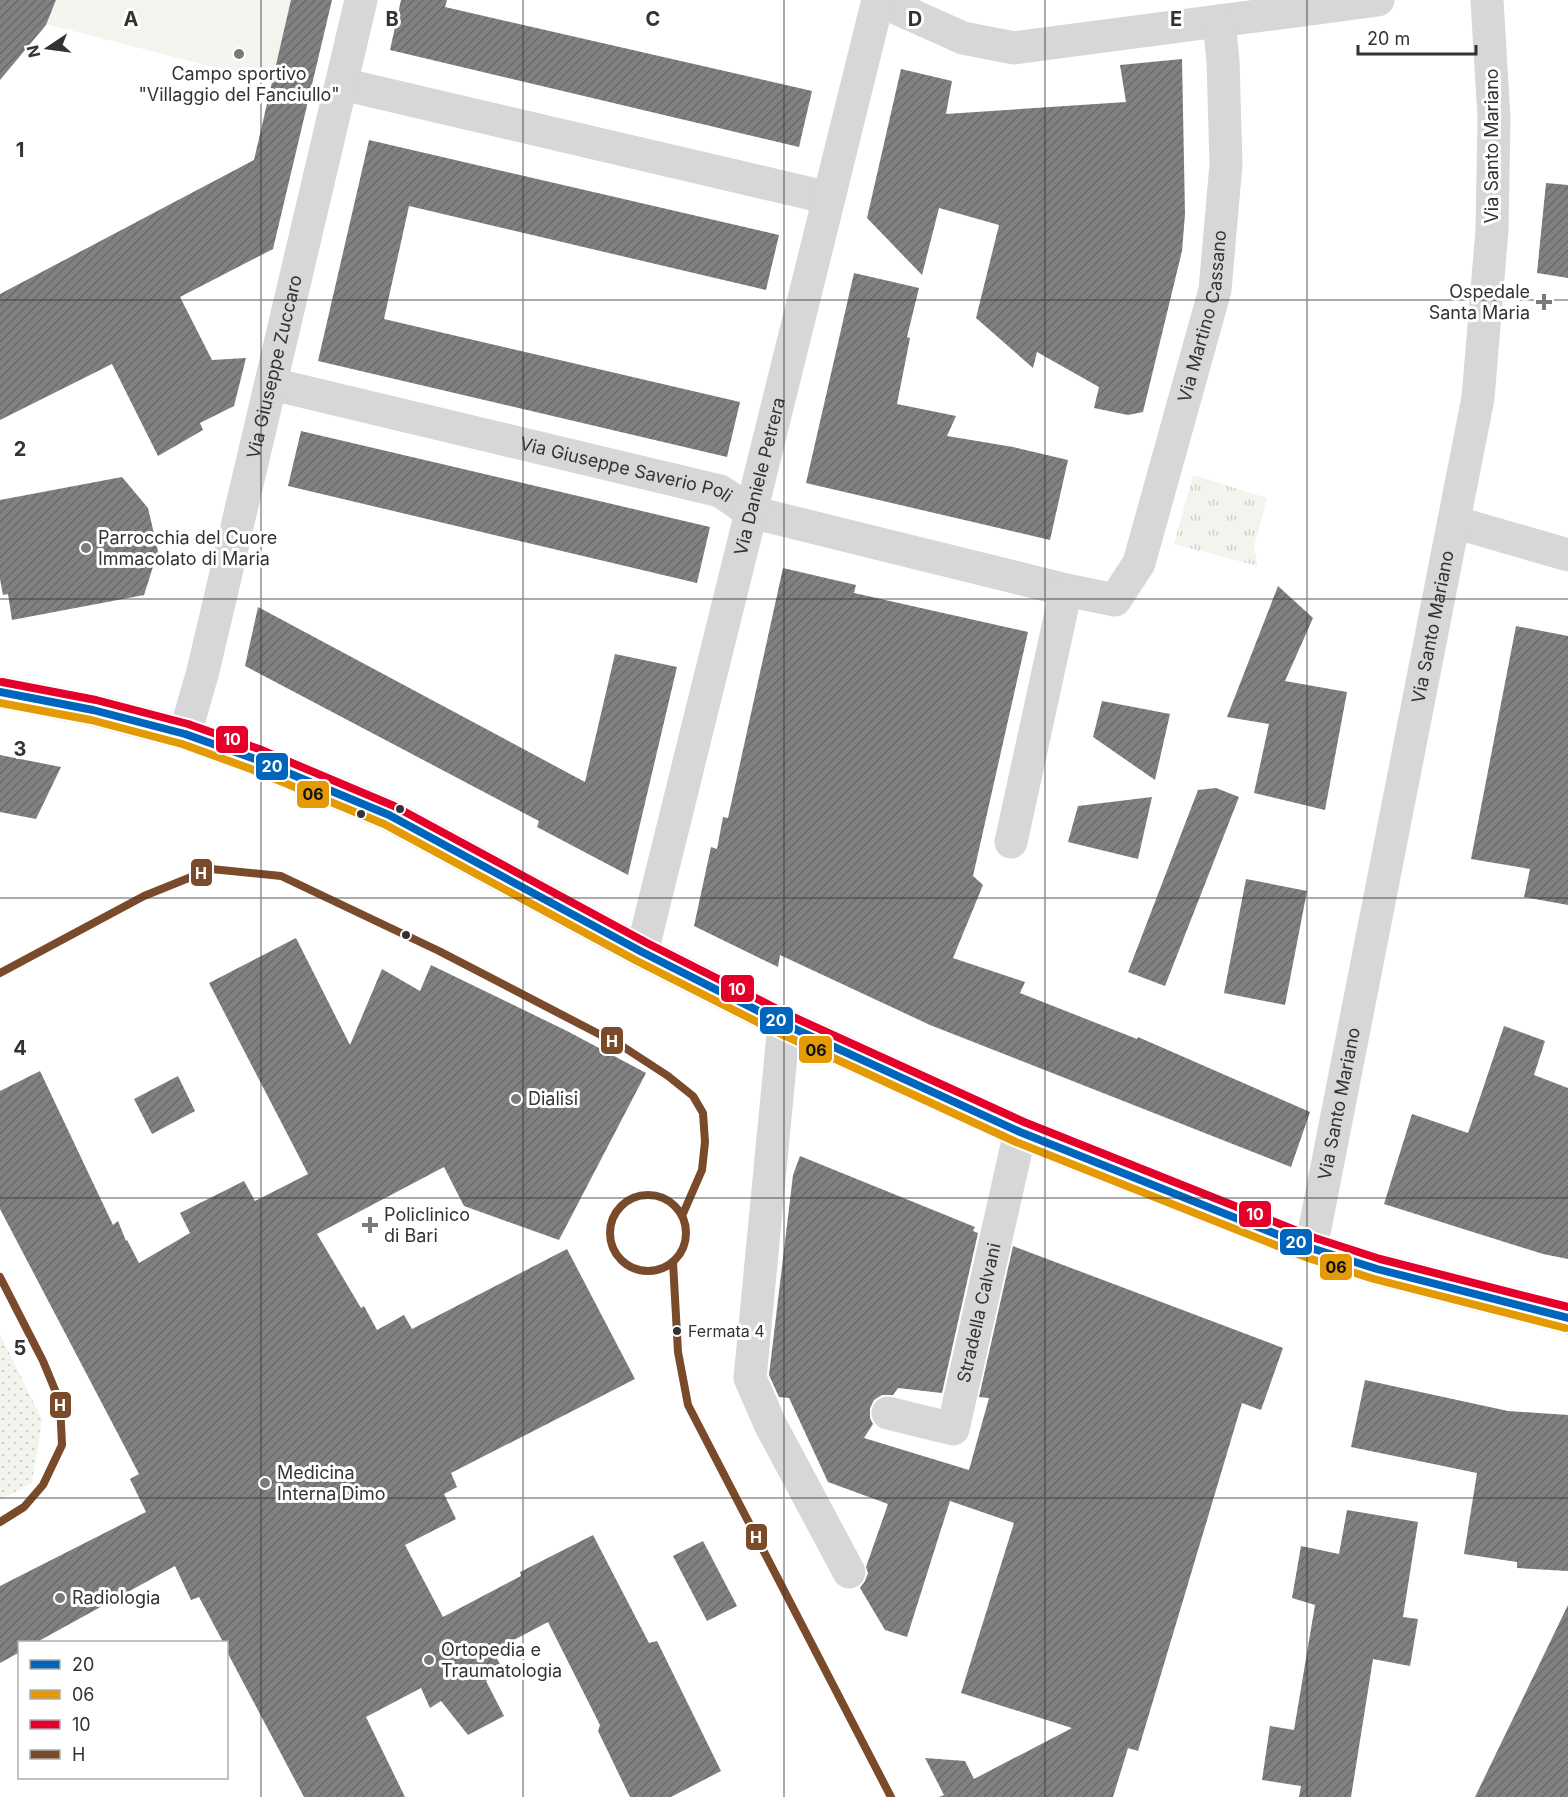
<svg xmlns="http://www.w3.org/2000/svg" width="1568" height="1797" font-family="Inter,sans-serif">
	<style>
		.grass { fill: url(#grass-tufts) }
		.park { fill: url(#park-dots) }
		.pitch { fill: #f1f5ed }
		.building { fill: url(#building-hatch) }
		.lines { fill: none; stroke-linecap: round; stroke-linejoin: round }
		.minor { stroke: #d7d7d7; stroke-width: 33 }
		.bus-1-casing { stroke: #fff; stroke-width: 12 }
		.bus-2-casing { stroke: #fff; stroke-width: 12 }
		.bus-3-casing { stroke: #fff; stroke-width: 12 }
		.bus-4-casing { stroke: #fff; stroke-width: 12 }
		.bus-1 { stroke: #0065bd; stroke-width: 8 }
		.bus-2 { stroke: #e39a05; stroke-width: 8 }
		.bus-3 { stroke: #e4002b; stroke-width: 8 }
		.bus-4 { stroke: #7a4b2a; stroke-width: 8 }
		.grid { fill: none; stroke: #333; stroke-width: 1.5; stroke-opacity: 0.55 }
		.poi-dot { fill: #7a7a7a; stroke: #fff; stroke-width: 2 }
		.bus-dot { fill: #333; stroke: #fff; stroke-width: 2 }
		.labels { text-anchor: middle; stroke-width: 6; stroke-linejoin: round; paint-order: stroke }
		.bus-label { font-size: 16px; fill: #333; stroke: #fff; text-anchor: start }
		.poi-label { font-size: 18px; fill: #333; stroke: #fff; text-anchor: start }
		.street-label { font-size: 18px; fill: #333; stroke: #fff }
		.grid-label { font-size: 20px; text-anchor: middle; font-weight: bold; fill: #333; stroke: #fff; stroke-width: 6; stroke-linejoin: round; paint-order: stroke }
		.line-badge { stroke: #fff; stroke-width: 2 }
		.badge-label { font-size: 16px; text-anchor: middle; font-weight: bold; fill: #fff }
		.pale-badge-label { font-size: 16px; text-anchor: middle; font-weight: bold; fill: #111 }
	</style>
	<defs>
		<pattern id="grass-tufts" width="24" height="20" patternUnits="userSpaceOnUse" patternTransform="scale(1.5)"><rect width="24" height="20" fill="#f1f5ed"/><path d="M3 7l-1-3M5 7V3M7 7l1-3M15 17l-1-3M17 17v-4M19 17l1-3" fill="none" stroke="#cfd2cc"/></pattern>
		<pattern id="park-dots" width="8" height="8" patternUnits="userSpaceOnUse" patternTransform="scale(1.5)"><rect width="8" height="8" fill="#f1f5ed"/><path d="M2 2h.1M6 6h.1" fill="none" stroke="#cfd2cc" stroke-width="1.8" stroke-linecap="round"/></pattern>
		<pattern id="building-hatch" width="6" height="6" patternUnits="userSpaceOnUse" patternTransform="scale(1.5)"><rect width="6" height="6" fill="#818181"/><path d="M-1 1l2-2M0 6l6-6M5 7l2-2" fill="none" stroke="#6a6a6a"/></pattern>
	</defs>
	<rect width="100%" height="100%" fill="#fff"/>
	<path class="grass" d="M1193,475L1267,498L1254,547L1258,566L1174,544Z"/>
	<path class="park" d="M0,1334L42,1420L32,1483L0,1500Z"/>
	<path class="pitch" d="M57,0H332L310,92L46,24Z"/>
	<path class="building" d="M0,0H56L46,25L0,80Z
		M291,0H332L273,249L180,297L212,360L246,358L234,406L200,423L203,430L158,456L112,364L0,420V294L254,160Z
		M401,0H447L445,7L812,91L799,147L390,50Z
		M1182,59L1185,214L1182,251L1143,412L1128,415L1094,408L1099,387L1037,352L1033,368L976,318L999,225L939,208L922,275L867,218L901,69L952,81L946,114L1126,102L1120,65Z
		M369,140L779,235L766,290L409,206L384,319L740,402L727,457L318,361Z
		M1546,183L1568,185V278L1537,273Z
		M854,273L919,288L907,337L910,338L897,404L956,416L947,436L1013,447L1068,460L1050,540L806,483Z
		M301,431L710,527L697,583L288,486Z
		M122,477L148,508L158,551L144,595L12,620L8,594L3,595L0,579V500Z
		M783,568L856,585L854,593L1028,632L973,876L983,885L953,958L1025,982L1020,993L1137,1039L1138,1037L1310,1112L1291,1167L930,1025L780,955L778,967L694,926L711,847L717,849L723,817L728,818Z
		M1278,586L1313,618L1285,681L1347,692L1325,810L1254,793L1269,724L1227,717Z
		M258,607L585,782L615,654L677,667L628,875L537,827L539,821L245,666Z
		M1516,626L1568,636V905L1524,897L1530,869L1471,859Z
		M1102,701L1170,714L1155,780L1093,737Z
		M0,755L61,767L36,819L0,812Z
		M1216,788L1239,797L1165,986L1128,972L1198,790Z
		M1152,797L1138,859L1068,842L1078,806Z
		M1246,879L1307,891L1285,1005L1224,993Z
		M296,938L350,1045L382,969L420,991L431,965L567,1031L646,1073L559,1240L464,1206L444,1167L317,1234L361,1308L364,1306L377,1330L404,1315L412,1329L567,1249L635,1379L451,1473L457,1487L444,1494L456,1519L405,1545L443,1617L521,1576L520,1572L593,1535L649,1643L657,1641L721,1771L671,1797H630L598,1731L600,1725L548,1622L493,1651L503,1670L486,1681L504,1716L468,1735L441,1701L430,1708L421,1688L366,1717L405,1797H304L226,1650V1642H223L199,1597L191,1600L175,1566L37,1642H20V1652L0,1663V1586L146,1512L130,1479L139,1474L0,1209V1091L40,1071L113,1225L118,1221L126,1241L127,1240L139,1263L190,1233L180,1213L244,1181L255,1201L308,1174L209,983Z
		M1504,1026L1545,1041L1534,1075L1568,1088V1259L1543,1254L1384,1204L1412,1114L1468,1133Z
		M178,1076L195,1111L152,1134L134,1099Z
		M800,1156L975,1227L973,1231L978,1233L942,1393L898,1388L893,1395H882L874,1400L870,1408V1418L873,1424L864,1438L969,1470L989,1398L979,1397L1013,1246L1283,1348L1261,1410L1242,1403L1138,1751L1128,1748L1113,1797H939L944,1795L925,1758L965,1761L974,1779L1072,1728L961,1693L1014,1523L950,1501L907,1637L885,1630L860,1588L865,1581L868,1573L866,1567L888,1504L828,1482L789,1398L779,1397L769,1375L793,1175Z
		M1365,1380L1508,1411L1568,1415V1571L1517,1568V1562L1464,1554L1477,1473L1351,1447Z
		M1347,1510L1418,1522L1403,1617L1418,1619L1410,1666L1373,1659L1351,1797H1299L1301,1786L1262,1780L1270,1726L1294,1730L1315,1605L1292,1598L1301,1546L1339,1554Z
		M703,1541L737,1606L707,1621L673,1556Z
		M1568,1605V1797H1475L1490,1766Z"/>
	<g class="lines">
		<g class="minor">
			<path d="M878,0L963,38L1014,48L1378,0"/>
			<path d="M342,84L829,198"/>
			<path id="s1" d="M272,384L720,491L751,512L1066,590L1115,600L1139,563L1215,290L1226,164L1223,61L1219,21"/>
			<path d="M1454,522L1568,555"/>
			<path d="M0,692L93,710L185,734L255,759L389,815L642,952L784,1024L1020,1132L1311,1248L1377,1269L1568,1318"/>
			<path id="s2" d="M185,734L203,671L361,0"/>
			<path d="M1011,842L1066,590"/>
			<path id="s3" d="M642,952L878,0"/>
			<path d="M784,1024L750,1378L770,1424L849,1572"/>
			<path id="s4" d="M1311,1248L1478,398L1492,230L1494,118L1487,0"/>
			<path id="s5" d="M888,1413L953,1429L1020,1132"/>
		</g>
		<g class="bus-1-casing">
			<path id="bus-1" d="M0,692L93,710L185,734L255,759L389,815L642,952L784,1024L1020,1132L1311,1248L1377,1269L1568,1318"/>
		</g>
		<g class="bus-2-casing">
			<path id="bus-2" d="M0,703L91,720L182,744L251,769L384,824L637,961L779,1033L1016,1142L1308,1258L1374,1279L1565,1328"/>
		</g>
		<g class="bus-3-casing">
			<path id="bus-3" d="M2,682L96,700L188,724L259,749L394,806L647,943L789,1015L1024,1122L1315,1238L1380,1259L1568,1307"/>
		</g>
		<g class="bus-4-casing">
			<path id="bus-4" d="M0,973L144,896L211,869L281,876L439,951L622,1046L668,1076L693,1096L703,1113L705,1142L702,1170L682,1216
				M610 1233a38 38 0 1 1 76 0a38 38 0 1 1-76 0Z
				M673,1262L678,1352L688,1405L891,1797
				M0,1277L43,1361L60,1402L62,1445L43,1485L24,1507L0,1522"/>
		</g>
		<use href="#bus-1" class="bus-1"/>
		<use href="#bus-2" class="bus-2"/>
		<use href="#bus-3" class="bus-3"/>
		<use href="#bus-4" class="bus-4"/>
	</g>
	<path class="grid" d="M261,0V1797M523,0V1797M784,0V1797M1045,0V1797M1307,0V1797M0,300H1568M0,599H1568M0,898H1568M0,1198H1568M0,1498H1568"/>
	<g class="poi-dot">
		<circle cx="239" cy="54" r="6"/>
		<path d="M1541 293h6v6h6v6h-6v6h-6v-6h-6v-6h6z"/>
		<circle cx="86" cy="548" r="6"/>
		<circle cx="516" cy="1099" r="6"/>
		<path d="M367 1216h6v6h6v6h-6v6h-6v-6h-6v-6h6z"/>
		<circle cx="265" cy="1483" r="6"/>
		<circle cx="60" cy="1598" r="6"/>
		<circle cx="429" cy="1660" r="6"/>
	</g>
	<g class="bus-dot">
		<circle cx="400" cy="809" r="5"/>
		<circle cx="361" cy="814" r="5"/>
		<circle cx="406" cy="935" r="5"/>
		<circle cx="677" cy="1331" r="5"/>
	</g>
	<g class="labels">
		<g class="bus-label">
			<text x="688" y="1337">Fermata 4</text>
		</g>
		<g class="poi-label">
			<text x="239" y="80" text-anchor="middle">Campo sportivo<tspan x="239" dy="21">"Villaggio del Fanciullo"</tspan></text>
			<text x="1530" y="298" text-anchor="end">Ospedale<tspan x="1530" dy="21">Santa Maria</tspan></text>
			<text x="98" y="544">Parrocchia del Cuore<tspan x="98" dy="21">Immacolato di Maria</tspan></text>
			<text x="528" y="1105">Dialisi</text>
			<text x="384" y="1221">Policlinico<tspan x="384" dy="21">di Bari</tspan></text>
			<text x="277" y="1479">Medicina<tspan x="277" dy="21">Interna Dimo</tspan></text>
			<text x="72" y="1604">Radiologia</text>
			<text x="441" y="1656">Ortopedia e<tspan x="441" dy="21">Traumatologia</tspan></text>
		</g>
		<g class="street-label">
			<text transform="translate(1492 146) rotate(-90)" y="6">Via Santo Mariano</text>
			<text dy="6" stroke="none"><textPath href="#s1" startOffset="1172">Via Martino Cassano</textPath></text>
			<text dy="6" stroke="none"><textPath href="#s2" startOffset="378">Via Giuseppe Zuccaro</textPath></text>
			<text dy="6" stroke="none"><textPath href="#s1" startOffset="364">Via Giuseppe Saverio Poli</textPath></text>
			<text dy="6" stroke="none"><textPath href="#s3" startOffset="490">Via Daniele Petrera</textPath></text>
			<text dy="6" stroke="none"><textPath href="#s4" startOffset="633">Via Santo Mariano</textPath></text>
			<text dy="6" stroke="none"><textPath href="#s4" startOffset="147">Via Santo Mariano</textPath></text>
			<text dy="6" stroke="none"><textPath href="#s5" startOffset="186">Stradella Calvani</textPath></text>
		</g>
	</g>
	<g class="grid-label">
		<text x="131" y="26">A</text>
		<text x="392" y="26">B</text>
		<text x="653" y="26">C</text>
		<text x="915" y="26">D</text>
		<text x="1176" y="26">E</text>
		<text x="20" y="157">1</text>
		<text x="20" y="456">2</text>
		<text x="20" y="756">3</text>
		<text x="20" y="1055">4</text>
		<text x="20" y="1355">5</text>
	</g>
	<g class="line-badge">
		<rect x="215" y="725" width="34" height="29" rx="6" fill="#e4002b"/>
		<rect x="255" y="752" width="34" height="29" rx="6" fill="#0065bd"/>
		<rect x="296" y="780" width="34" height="29" rx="6" fill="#e39a05"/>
		<rect x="190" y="858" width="23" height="29" rx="6" fill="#7a4b2a"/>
		<rect x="720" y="974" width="35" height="29" rx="6" fill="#e4002b"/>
		<rect x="759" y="1006" width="35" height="29" rx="6" fill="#0065bd"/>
		<rect x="600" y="1026" width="24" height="29" rx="6" fill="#7a4b2a"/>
		<rect x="798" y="1035" width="35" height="29" rx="6" fill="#e39a05"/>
		<rect x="1238" y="1200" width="34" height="28" rx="6" fill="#e4002b"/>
		<rect x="1279" y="1228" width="34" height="28" rx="6" fill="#0065bd"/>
		<rect x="1319" y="1253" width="34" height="28" rx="6" fill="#e39a05"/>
		<rect x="49" y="1391" width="23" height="28" rx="6" fill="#7a4b2a"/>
		<rect x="745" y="1523" width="23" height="28" rx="6" fill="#7a4b2a"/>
	</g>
	<g class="badge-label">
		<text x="232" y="745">10</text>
		<text x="272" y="772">20</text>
		<text x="201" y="879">H</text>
		<text x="737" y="995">10</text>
		<text x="776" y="1026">20</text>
		<text x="612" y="1047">H</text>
		<text x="1255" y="1220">10</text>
		<text x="1296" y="1248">20</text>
		<text x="60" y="1411">H</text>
		<text x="756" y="1543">H</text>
	</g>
	<g class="pale-badge-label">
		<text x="313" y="800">06</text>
		<text x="816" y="1056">06</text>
		<text x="1336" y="1273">06</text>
	</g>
	<rect x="18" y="1641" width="210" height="138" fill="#ffffff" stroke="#adadad" stroke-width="1.5"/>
	<rect x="30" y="1660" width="30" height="9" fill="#0065bd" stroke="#adadad" stroke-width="1.5"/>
	<text x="72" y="1671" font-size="18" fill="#333333">20</text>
	<rect x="30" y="1690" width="30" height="9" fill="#e39a05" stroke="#adadad" stroke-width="1.5"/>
	<text x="72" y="1701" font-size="18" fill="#333333">06</text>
	<rect x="30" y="1720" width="30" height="9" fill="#e4002b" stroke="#adadad" stroke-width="1.5"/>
	<text x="72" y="1731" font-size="18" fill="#333333">10</text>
	<rect x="30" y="1750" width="30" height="9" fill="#7a4b2a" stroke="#adadad" stroke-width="1.5"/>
	<text x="72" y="1761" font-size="18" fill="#333333">H</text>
	<g transform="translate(48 48) rotate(257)" stroke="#ffffff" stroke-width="4.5" paint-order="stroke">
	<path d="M0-4.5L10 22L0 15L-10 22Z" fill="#333333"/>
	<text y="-9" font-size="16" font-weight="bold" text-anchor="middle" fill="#333333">N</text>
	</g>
	<path d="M1358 45v9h118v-9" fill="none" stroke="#333333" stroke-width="3"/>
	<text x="1367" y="45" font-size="18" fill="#333333" stroke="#ffffff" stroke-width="4.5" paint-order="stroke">20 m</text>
</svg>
